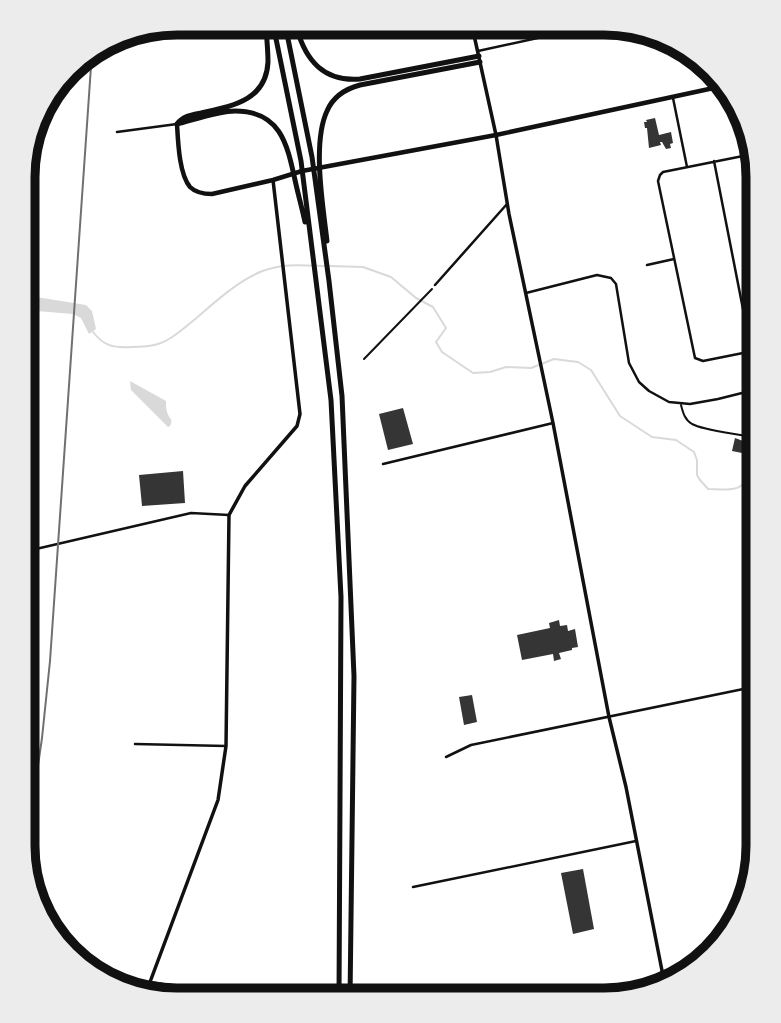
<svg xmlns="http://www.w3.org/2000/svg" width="781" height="1023" font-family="'Roboto Condensed',sans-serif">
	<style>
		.water { fill: #d9d9d9 }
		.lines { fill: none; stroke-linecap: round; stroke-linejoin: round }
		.stream { stroke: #d9d9d9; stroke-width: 2 }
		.building { fill: #353535 }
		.path { stroke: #111; stroke-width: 2 }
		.service { stroke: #111; stroke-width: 2 }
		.minor { stroke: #111; stroke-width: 2.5 }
		.tertiary { stroke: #111; stroke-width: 3.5 }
		.secondary { stroke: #111; stroke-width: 4.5 }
		.motorway { stroke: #111; stroke-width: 5 }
		.rail { stroke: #707070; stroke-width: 2 }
		.rim { fill: none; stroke: #111; stroke-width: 9 }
	</style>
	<rect width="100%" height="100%" fill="#fff"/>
	<path class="water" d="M24,295L86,305L92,311L96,329L89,334L81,318L73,314L24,310Z
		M130,381L166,401C166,404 166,409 167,412C169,419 174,419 170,426L168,427L131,390Z"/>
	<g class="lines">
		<path class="stream" d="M330,266L363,267L391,277L416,298L433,307L446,328L436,342L442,352L473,373L490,372L506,367L531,368L554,359L578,362L591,370L620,416L652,437L676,440L694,452L697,460V475L700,480L708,489C737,490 738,492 758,470
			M93,332C104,346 113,348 131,347C140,347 149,347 158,344C171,340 183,329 194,320C214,303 235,283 260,272C281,263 302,265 324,266"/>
	</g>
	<path class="building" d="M655,118L659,135L671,132L673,143L670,144L671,148L666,149L662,142H660L661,145L649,148L647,128H645L644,122H647L646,120Z
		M403,408L413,444L388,450L379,414Z
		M735,438L743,441L746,443L745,445L749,446L747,454L732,451Z
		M183,471L185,503L142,506L139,475Z
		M559,620L560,626L567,625L568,631L575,629L578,647L572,648V650L559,653L561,659L554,661L553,654L522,660L517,635L550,628L549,623Z
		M472,695L477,722L464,725L459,697Z
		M583,869L594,929L573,934L561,873Z"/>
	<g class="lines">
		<path class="path" d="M364,359L432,289"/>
		<path class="service" d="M681,405C683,413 685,420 692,424C705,431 741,434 758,439"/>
		<path class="minor" d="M559,25L561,33
			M478,51L602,24
			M673,98L687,167
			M117,132L177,124
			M753,154L663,172L660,175L658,181L695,358L703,361L758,350
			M714,161L751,350
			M647,265L674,259
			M435,285L507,204
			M526,293L597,275L611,278L616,284L629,363L639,382L649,391L669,402L690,404L718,399L758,389
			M383,464L553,423
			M23,552L191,513L229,515
			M135,744L226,746
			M446,757L471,745L758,686
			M413,887L636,841
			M150,982L236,995"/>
		<path class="tertiary" d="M472,26L496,135L509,214L553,423L609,717L626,787L665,986
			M148,995L150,982L218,800L226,746L229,515L245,486L297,426L300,414L273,180"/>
		<path class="secondary" d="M177,124C178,141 179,174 190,187C196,193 204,194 212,194L273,180L302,171L496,135L723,86"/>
		<path class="motorway" d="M274,29L301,161L331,400L341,597L339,999
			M286,29L312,157L329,281L342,396L354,676L350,1000
			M297,29C306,61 324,82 360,79L479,56
			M177,124C193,120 219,111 235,111C280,111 287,143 295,180C298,194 302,208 305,222
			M177,124C183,116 191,115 201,113C232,106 266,101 268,62C268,51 267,40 266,29
			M327,241C323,206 312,143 327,111C333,97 345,89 360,85L480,62"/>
		<path class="rail" d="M25,855L42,738L50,661L92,52"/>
	</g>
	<path d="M0 0H781V1023H0ZM177 35H604A142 142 0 0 1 746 177V846A142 142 0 0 1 604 988H177A142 142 0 0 1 35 846V177A142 142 0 0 1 177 35Z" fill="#ececec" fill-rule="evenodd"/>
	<path class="rim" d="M177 35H604A142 142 0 0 1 746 177V846A142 142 0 0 1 604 988H177A142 142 0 0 1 35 846V177A142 142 0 0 1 177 35Z"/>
</svg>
